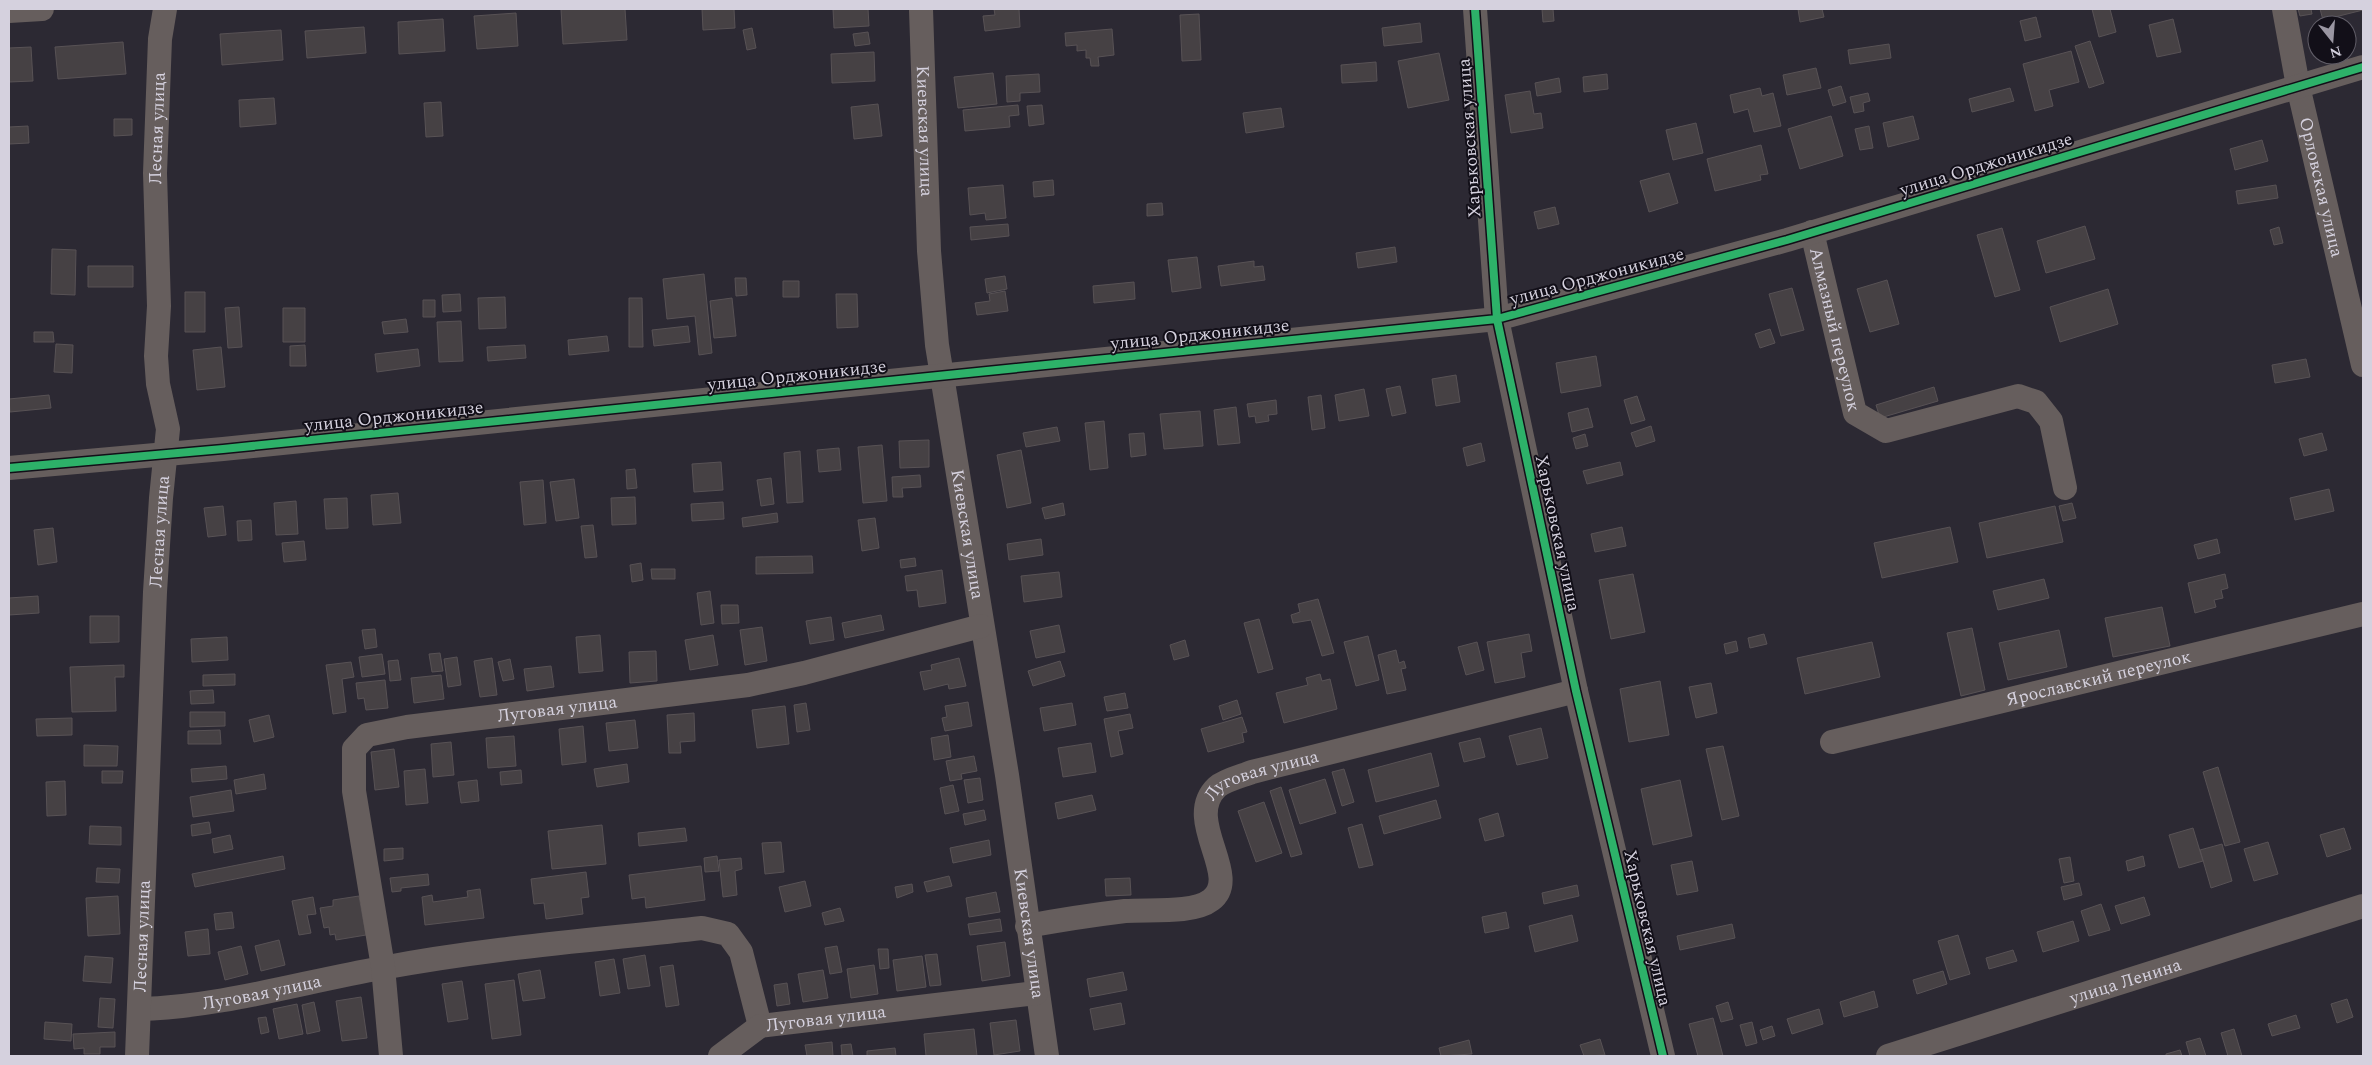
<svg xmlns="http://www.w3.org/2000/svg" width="2372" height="1065" font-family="Spectral,serif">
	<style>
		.building { fill: #464144; stroke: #585255 }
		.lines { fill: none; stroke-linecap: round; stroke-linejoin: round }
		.minor { stroke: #665e5d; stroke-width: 24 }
		.cycleway-casing { stroke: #120f18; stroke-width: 11 }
		.cycleway { stroke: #2db169; stroke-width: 8 }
		.labels { text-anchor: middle; stroke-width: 4; stroke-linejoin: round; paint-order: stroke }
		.street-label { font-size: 18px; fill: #d5d1de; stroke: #120f18 }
	</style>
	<rect width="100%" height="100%" fill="#2c2933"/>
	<path class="building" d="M561,9H625L627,40L563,44Z
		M702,9H734L735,28L703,30Z
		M833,9H868L869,26L834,28Z
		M994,9H1019L1020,27L985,31L983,16L995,15Z
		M1542,9H1553L1554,21L1543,22Z
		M1798,9H1822L1824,17L1800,22Z
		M2092,9H2110L2116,32L2099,37Z
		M2298,9H2311L2312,14L2300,16Z
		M2320,9H2363V10L2323,20Z
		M516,13L518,46L477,49L474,16Z
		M1199,14L1201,60L1182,61L1180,15Z
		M2036,17L2041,37L2025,41L2020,21Z
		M443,19L445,51L399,54L398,22Z
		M2173,19L2181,52L2157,57L2149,25Z
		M1420,23L1422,42L1384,46L1382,28Z
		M364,27L366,53L307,58L305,31Z
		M752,28L756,48L747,50L743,30Z
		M1112,29L1114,55L1098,57L1099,66H1091L1090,58H1086V50L1077,51V45L1066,46L1065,33Z
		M281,30L283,60L222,65L220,34Z
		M868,32L870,44L855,46L853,34Z
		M2090,41L2104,83L2089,88L2075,46Z
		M123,42L126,74L58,79L55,47Z
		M1889,44L1891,58L1850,64L1848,50Z
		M31,47L33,81L9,82V48Z
		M2071,51L2079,82L2049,90L2053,106L2035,111L2023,64Z
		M874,52L875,81L832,83L831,54Z
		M1439,53L1449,100L1408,108L1398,61Z
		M1376,62L1377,81L1342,83L1341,65Z
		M1816,68L1821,88L1787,95L1783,75Z
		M993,73L997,104L958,108L954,77Z
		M1039,74L1040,92L1020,93V101L1007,102L1006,76Z
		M1607,74L1608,89L1584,92L1583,77Z
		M1559,78L1561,92L1537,96L1535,83Z
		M1841,86L1846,102L1833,106L1828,90Z
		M1760,88L1762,96L1773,93L1781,126L1754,132L1748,109L1734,113L1730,95Z
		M2010,88L2014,101L1972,112L1969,99Z
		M1530,91L1534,114L1541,113L1543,128L1511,133L1505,95Z
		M1868,93L1870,101L1863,103L1864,111L1854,113L1850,97Z
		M274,98L276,124L240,127L239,100Z
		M441,102L443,136L426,137L424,103Z
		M878,104L882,136L854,139L851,107Z
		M1018,105L1019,115L1009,116L1010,127L965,131L963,110Z
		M1042,105L1044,124L1029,126L1027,106Z
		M1281,108L1284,127L1246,133L1243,113Z
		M1831,116L1843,156L1800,169L1788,129Z
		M1913,116L1919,139L1888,147L1883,123Z
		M114,119H132V135L114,136Z
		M1696,123L1703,153L1673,160L1666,130Z
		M28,126L29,143L9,144V127Z
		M1869,126L1873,148L1860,150L1855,129Z
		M2262,140L2268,161L2235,170L2230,149Z
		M1761,145L1768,174L1760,175L1761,180L1715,191L1707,159Z
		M1669,173L1678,203L1649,212L1640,181Z
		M1053,180L1054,195L1034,197L1033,182Z
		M1003,185L1006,218L986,220L985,213L970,215L968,188Z
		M2276,185L2278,198L2238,204L2236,191Z
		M1162,203L1163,215L1147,216V204Z
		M1555,207L1559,224L1538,229L1534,212Z
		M1008,224L1009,236L971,240L970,227Z
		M2085,226L2095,259L2046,273L2037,241Z
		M2279,227L2283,243L2274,245L2270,230Z
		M2002,228L2020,290L1995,297L1977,235Z
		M1395,247L1397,262L1358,268L1356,253Z
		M52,249L76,250L75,295L51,294Z
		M1197,257L1201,288L1172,292L1168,260Z
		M1254,261V267L1263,266L1265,280L1221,286L1218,266Z
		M88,266H133V287H88Z
		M704,274L712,353L699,355L695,316L667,319L663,279Z
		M1005,276L1007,289L987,293L985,279Z
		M735,278H746L747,295L736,296Z
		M1887,280L1899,324L1870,332L1857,289Z
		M783,281H799V297H783Z
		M1134,282L1135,299L1094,303L1093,286Z
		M1792,288L1804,330L1781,336L1769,294Z
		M2108,289L2118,324L2060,342L2050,307Z
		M1005,291L1008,311L977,315L975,303L990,301L989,294Z
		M185,292H205V332H185Z
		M460,294L461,311L443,312L442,295Z
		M836,294H857L858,327L837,328Z
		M505,297L506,328L479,329L478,298Z
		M629,298H642L643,347H629Z
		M732,298L736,336L714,338L710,301Z
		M423,300H435V317H423Z
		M239,307L242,347L228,348L225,308Z
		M283,308H305V342H283Z
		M406,319L408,332L384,334L382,322Z
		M461,321L463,361L439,362L437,322Z
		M688,326L690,342L654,346L652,330Z
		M1770,329L1775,343L1760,348L1755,334Z
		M34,332H53L54,342H34Z
		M607,336L609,351L569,355L568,340Z
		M56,344L73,345L72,373L54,372Z
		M305,345L306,366H290V346Z
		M525,345L526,358L488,361L487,347Z
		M221,347L225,387L197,390L193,350Z
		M418,349L420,366L377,372L375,354Z
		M1596,356L1601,386L1561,393L1556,363Z
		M2306,359L2310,377L2275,383L2272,365Z
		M1456,375L1460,402L1436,406L1432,379Z
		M1400,386L1406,413L1392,416L1386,389Z
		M1934,387L1938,401L1880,418L1876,405Z
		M1364,389L1369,416L1339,421L1335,395Z
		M49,395L51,408L10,412L9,399Z
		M1321,395L1325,428L1312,430L1308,397Z
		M1637,396L1645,420L1631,424L1624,400Z
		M1276,400L1277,414L1268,415L1269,421L1256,423L1255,416L1249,417L1247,404Z
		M1236,407L1240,443L1218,445L1214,410Z
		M1588,408L1593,427L1572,432L1568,413Z
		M1200,411L1203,446L1164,449L1160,414Z
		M1104,421L1108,468L1090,470L1085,423Z
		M1651,426L1655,441L1636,447L1631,433Z
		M1057,427L1060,441L1026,447L1023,433Z
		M1144,433L1146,455L1131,457L1129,434Z
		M2322,433L2327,450L2304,456L2299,439Z
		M1585,434L1588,446L1576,449L1573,438Z
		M929,440V467L900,468L899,441Z
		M1481,443L1485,461L1467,466L1463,448Z
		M882,445L887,501L863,503L858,447Z
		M839,448L841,470L819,472L817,450Z
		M1021,450L1031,503L1007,508L997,455Z
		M800,451L803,502L787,503L784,453Z
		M721,462L723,490L694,492L692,464Z
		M1620,462L1623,475L1587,484L1583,471Z
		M635,469L637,488L627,489L626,470Z
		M920,475L921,487L902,488L903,497H893L892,477Z
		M771,478L774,504L761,506L757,480Z
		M574,479L579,518L556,521L550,482Z
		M543,480L546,523L524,525L520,482Z
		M2329,489L2334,511L2295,520L2290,498Z
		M398,493L401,523L373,525L371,495Z
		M635,497L636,524L612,525L611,498Z
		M347,498L348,528L326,529L324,499Z
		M296,501L298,534L276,535L274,503Z
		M723,502L724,519L692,521L691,504Z
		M1063,503L1065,515L1045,519L1042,508Z
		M2072,503L2076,518L2063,521L2059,506Z
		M223,506L226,535L208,537L204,508Z
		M2055,506L2063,542L1987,558L1979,523Z
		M777,513L778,522L743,527L742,518Z
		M875,518L879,548L862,551L858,520Z
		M251,520L252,540L238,541L237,521Z
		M593,525L597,557L585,558L581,526Z
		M1622,527L1626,546L1595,552L1591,534Z
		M1950,527L1958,562L1882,578L1874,543Z
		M53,528L57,562L38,565L34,530Z
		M1041,539L1043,555L1009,560L1007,544Z
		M2217,539L2220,553L2198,559L2194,545Z
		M304,541L306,560L284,562L282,543Z
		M812,556L813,573L756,574V557Z
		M915,558L916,566L901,568L900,560Z
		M641,563L643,580L632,582L630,565Z
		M651,569H675V579H652Z
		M942,570L946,603L919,607L917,590L907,591L905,576Z
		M1059,572L1062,597L1024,602L1021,576Z
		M1633,574L1645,632L1611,639L1599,580Z
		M2225,574L2228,588L2221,590L2223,598L2214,600L2216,607L2195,613L2188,583Z
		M2044,579L2049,598L1998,610L1993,591Z
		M710,591L714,623L701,625L697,593Z
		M38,596L39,613L9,615V598Z
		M1318,599L1334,653L1322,656L1311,620L1293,623L1291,615L1300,612L1298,604Z
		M721,605H738L739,623L722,624Z
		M2162,607L2170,646L2113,657L2105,618Z
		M881,615L884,630L845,638L842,623Z
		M90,616H119V642L90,643Z
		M831,617L834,640L810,644L806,621Z
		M1259,619L1273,669L1258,673L1244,623Z
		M1059,625L1065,652L1036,658L1030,631Z
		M762,627L767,661L745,665L740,630Z
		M1972,628L1985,690L1961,696L1947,633Z
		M375,629L377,647L365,649L362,630Z
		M2059,630L2067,667L2008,680L1999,643Z
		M1529,634L1532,651L1521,653L1525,677L1495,683L1487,642Z
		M1764,634L1767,644L1750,648L1748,638Z
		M600,635L603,671L579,673L576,637Z
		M713,635L718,665L690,670L685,640Z
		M1368,636L1379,680L1356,686L1344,642Z
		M227,637L228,660L192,662L191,639Z
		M1185,640L1189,656L1174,660L1170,645Z
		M1736,641L1738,651L1726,654L1724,644Z
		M1477,642L1484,670L1466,675L1458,647Z
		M1872,642L1880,677L1805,694L1797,658Z
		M1396,650L1399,663L1404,661L1406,668L1401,669L1406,690L1387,694L1378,655Z
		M656,651L657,681L630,683L629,652Z
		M440,653L443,671L432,672L429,654Z
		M382,654L385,674L362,677L359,657Z
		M457,657L461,685L448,687L444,659Z
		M492,658L497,695L480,697L474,661Z
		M959,658L966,686L949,689L948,684L924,690L920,672L932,670L931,665Z
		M510,659L514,679L503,681L498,662Z
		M398,660L401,680L390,681L388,661Z
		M1060,661L1065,676L1033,686L1028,671Z
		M351,662L354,677L342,679L346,712L333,714L326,665Z
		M124,665V677H115L116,711L72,712L70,667Z
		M551,666L554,687L527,691L524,669Z
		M235,674V685L203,686V675Z
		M1320,674L1322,681L1330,679L1337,709L1284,723L1276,693L1308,685L1306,678Z
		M441,675L444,699L414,703L411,678Z
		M385,680L388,708L366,710L364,698L358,699L356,683Z
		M1660,681L1669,735L1629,742L1620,689Z
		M1711,683L1717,713L1696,718L1689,687Z
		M213,690L214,703L191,704L190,691Z
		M1125,693L1128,708L1107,711L1104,697Z
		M1237,700L1241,714L1223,720L1219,706Z
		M968,702L972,726L945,731L942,718L947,717L945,706Z
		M806,703L810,730L797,732L794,705Z
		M1072,703L1076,725L1044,731L1040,708Z
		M785,706L789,744L757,748L752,710Z
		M190,712H225V726L190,727Z
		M694,713L695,741L680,742L681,753H669L667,715Z
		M1130,714L1133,728L1118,731L1123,754L1111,757L1104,719Z
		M269,715L274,737L254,742L249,720Z
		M1242,717L1247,732L1242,733L1244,742L1208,752L1201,729Z
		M72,718V735L37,736L36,719Z
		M635,720L638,748L609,751L606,723Z
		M583,726L586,762L562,765L559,729Z
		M1541,728L1548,758L1517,765L1509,736Z
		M220,730L221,744H188V731Z
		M948,735L951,757L934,760L931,738Z
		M514,736L516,766L488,768L486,738Z
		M1480,738L1485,757L1464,762L1459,743Z
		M451,742L454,775L433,777L431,744Z
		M1091,743L1096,772L1063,777L1058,748Z
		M84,745L118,746L117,766H84Z
		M1723,746L1739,816L1722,820L1706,749Z
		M394,749L399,787L375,790L371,752Z
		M1431,753L1439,786L1376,802L1368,770Z
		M974,756L977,771L961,774L962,779L950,781L946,761Z
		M627,764L629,782L597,787L594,769Z
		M226,766L227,779L192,782L191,769Z
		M2218,767L2240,842L2225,846L2203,772Z
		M425,769L428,803L406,805L404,771Z
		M1344,769L1354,802L1342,806L1332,772Z
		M521,770L522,783L501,785L500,772Z
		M102,771H123L122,783H102Z
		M264,774L266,789L236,794L234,780Z
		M980,778L983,800L968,803L964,780Z
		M1325,779L1336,813L1300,824L1289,790Z
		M477,780L479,801L461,803L458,782Z
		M1680,780L1692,836L1653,845L1641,789Z
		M65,781L66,815L47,816L46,782Z
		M953,785L959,811L945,814L940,788Z
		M1281,787L1302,854L1291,857L1270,791Z
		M231,790L234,811L193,817L190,797Z
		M1092,795L1096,810L1058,819L1055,803Z
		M1436,800L1441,818L1384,834L1379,816Z
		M1264,802L1282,853L1256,862L1238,811Z
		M984,810L986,820L965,825L963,814Z
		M1498,813L1504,836L1485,841L1479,819Z
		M209,822L211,833L192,836L191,825Z
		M1362,824L1373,865L1359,868L1348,828Z
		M602,825L606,864L552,869L548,831Z
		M90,826L121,827V845L89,844Z
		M685,828L687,841L639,846L638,833Z
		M2193,828L2203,861L2179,868L2169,835Z
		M2344,828L2351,849L2327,857L2320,835Z
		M230,835L233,849L214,853L212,839Z
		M989,840L991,855L953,863L950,848Z
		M781,842L784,872L765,874L762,843Z
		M2268,842L2278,874L2254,881L2244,849Z
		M2222,844L2232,881L2211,888L2200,850Z
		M403,848V859L384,861V849Z
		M283,856L285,869L195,887L192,874Z
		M717,856L719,871L705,872L704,858Z
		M2143,856L2145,866L2128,871L2126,861Z
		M2070,857L2074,881L2064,883L2059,859Z
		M741,858L742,869L735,871L737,895L723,897L719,860Z
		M1692,861L1698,891L1677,895L1671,865Z
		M701,866L705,900L646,908L645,897L632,899L629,875Z
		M97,868L120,869L119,883L96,882Z
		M586,872L589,897L581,898L583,914L546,919L544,903L534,904L531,879Z
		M428,874L429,885L401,888V891L392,892L390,878Z
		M949,876L952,886L927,892L924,882Z
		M1130,878L1131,895L1106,896L1105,879Z
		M805,881L811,906L785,912L779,887Z
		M2079,883L2082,895L2064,900L2061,887Z
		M912,884L913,892L897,898L895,887Z
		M1577,885L1579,896L1544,904L1542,893Z
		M480,889L484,918L425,925L422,897L432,895L433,902L468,897L467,891Z
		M996,892L1000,912L969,917L966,898Z
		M118,896L120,934L88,936L86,898Z
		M359,896L366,935L336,940L335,934L330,935L329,927L324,928L320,908L333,906V900Z
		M313,897L316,914L307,915L311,933L299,935L292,901Z
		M2144,897L2150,915L2121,924L2115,906Z
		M2101,904L2110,930L2089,936L2081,911Z
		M840,908L844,921L825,925L822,913Z
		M232,912L234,928L216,930L214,914Z
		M1506,912L1509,928L1485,933L1482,917Z
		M1572,915L1578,941L1535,952L1529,926Z
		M1000,919L1002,931L970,935L968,924Z
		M2073,921L2079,941L2043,952L2037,932Z
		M1732,924L1735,938L1680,950L1677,936Z
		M208,929L210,954L188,956L185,932Z
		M1958,935L1970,974L1950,980L1938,941Z
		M279,940L285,965L261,971L255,946Z
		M1005,942L1010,976L982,981L977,946Z
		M241,946L248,974L225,980L218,952Z
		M837,946L842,972L830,974L825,948Z
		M878,949H888L889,968L880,969Z
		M2013,950L2017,961L1989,969L1986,958Z
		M937,954L941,985L930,986L925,955Z
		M645,955L650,986L628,989L623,959Z
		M85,956L113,958L111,983L83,981Z
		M922,956L926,987L897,991L893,960Z
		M614,959L620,993L600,996L595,962Z
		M673,965L679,1005L666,1007L660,967Z
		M874,965L878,994L851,998L847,969Z
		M540,970L545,998L523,1001L518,974Z
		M823,970L828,998L803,1002L798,974Z
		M1943,971L1947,984L1917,994L1913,980Z
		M1123,972L1127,990L1090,997L1087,979Z
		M514,980L521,1035L492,1039L485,984Z
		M462,981L468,1019L448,1022L442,984Z
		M787,983L790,1004L777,1006L774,985Z
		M1874,991L1878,1007L1844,1017L1840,1002Z
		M361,997L367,1038L342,1041L336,1001Z
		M100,998L115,999L113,1028L98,1027Z
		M2347,999L2353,1017L2337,1023L2331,1004Z
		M314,1002L320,1031L307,1034L302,1005Z
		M1728,1002L1733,1019L1721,1022L1716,1006Z
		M1121,1003L1125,1024L1094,1030L1090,1009Z
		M297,1004L303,1034L279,1039L273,1009Z
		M1819,1009L1823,1024L1792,1034L1787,1019Z
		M2296,1015L2300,1028L2272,1036L2268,1024Z
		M266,1017L269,1032L261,1034L258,1018Z
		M1713,1018L1723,1056H1698L1689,1024Z
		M1016,1020L1020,1051L994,1055L990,1023Z
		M45,1022L72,1024L71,1041L44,1039Z
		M1752,1022L1757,1043L1746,1046L1740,1025Z
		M1772,1026L1775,1036L1763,1040L1760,1030Z
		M974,1029L977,1056H926L924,1034Z
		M2234,1029L2242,1056H2228L2221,1033Z
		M115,1032V1047H100V1054H84V1048L74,1049L73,1034Z
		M2200,1038L2206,1056H2190L2186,1042Z
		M1600,1039L1605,1055L1584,1056L1580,1045Z
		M1469,1040L1472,1054L1441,1056L1439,1048Z
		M832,1042L833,1056H807L805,1045Z
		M851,1044L853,1056H842L841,1045Z
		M895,1048L896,1056H867V1051Z
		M2180,1050L2182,1056H2166V1054Z"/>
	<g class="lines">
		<g class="minor">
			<path id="s1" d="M921,9L929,251L937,345L1007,775L1047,1056"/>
			<path d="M1475,9L1497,319L1576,691L1663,1056"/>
			<path id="s2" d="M2284,9L2298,86L2363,365"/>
			<path d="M9,11L42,9"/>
			<path id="s3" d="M1812,232L1855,413L1886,431L2018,396L2036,402L2051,421L2065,488"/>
			<path d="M9,468L223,449L1497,319L1787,240L2363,67"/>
			<path id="s4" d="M1832,742L2363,614"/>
			<path id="s5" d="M1027,926C1060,920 1092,915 1125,911C1148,909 1193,914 1211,900C1243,876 1182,820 1217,787C1225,780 1242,776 1252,772L1576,691"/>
			<path id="s6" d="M139,1009C221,1007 302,982 382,968C487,948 595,940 702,928L728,934L741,952L760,1026L1036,993"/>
			<path id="s7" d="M137,1056L155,592L161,498L168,429L158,384L156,356L159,306L155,173L160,39L165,9"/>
			<path id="s8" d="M391,1056L383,967L354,791V749L367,735L407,727L748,685L804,673L981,626"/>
			<path d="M720,1056L760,1026"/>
			<path id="s9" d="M1888,1056L2363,906"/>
		</g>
		<g class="cycleway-casing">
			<path id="cycleway" d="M1475,9L1497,319L1576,691L1663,1056
				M9,468L223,449L1497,319L1787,240L2363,67"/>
		</g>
		<use href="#cycleway" class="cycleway"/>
	</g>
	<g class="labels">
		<g class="street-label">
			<text dy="6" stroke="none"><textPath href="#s7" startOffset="930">Лесная улица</textPath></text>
			<text dy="6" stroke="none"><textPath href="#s1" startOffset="122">Киевская улица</textPath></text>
			<text transform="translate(1469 138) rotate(-94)" y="6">Харьковская улица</text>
			<text transform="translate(1986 164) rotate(-17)" y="6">улица Орджоникидзе</text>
			<text dy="6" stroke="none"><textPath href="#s2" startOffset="182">Орловская улица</textPath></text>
			<text transform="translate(1597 276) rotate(-15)" y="6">улица Орджоникидзе</text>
			<text dy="6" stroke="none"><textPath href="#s3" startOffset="100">Алмазный переулок</textPath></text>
			<text transform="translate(1200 334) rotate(-6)" y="6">улица Орджоникидзе</text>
			<text transform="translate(797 375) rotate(-6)" y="6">улица Орджоникидзе</text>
			<text transform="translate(394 416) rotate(-6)" y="6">улица Орджоникидзе</text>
			<text dy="6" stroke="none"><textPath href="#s7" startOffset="525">Лесная улица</textPath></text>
			<text transform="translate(1558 533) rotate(78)" y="6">Харьковская улица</text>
			<text dy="6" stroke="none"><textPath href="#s1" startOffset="528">Киевская улица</textPath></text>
			<text dy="6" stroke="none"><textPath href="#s4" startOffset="274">Ярославский переулок</textPath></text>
			<text dy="6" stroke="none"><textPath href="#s8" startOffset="521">Луговая улица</textPath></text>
			<text dy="6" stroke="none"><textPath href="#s5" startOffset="354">Луговая улица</textPath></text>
			<text transform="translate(1648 928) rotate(77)" y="6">Харьковская улица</text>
			<text dy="6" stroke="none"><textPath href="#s1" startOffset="932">Киевская улица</textPath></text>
			<text dy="6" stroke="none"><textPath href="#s7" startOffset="120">Лесная улица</textPath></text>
			<text dy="6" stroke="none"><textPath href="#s9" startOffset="249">улица Ленина</textPath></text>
			<text dy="6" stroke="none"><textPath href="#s6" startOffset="124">Луговая улица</textPath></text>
			<text dy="6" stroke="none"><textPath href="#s6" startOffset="761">Луговая улица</textPath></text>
		</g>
	</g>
	<rect width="2372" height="1065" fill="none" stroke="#d5d1de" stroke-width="20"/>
	<g transform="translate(2332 40) rotate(163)"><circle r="24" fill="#120f18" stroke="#605d67"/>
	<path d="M0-4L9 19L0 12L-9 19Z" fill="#9a96a2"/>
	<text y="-8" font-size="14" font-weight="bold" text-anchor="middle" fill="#d5d1de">N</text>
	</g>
</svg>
